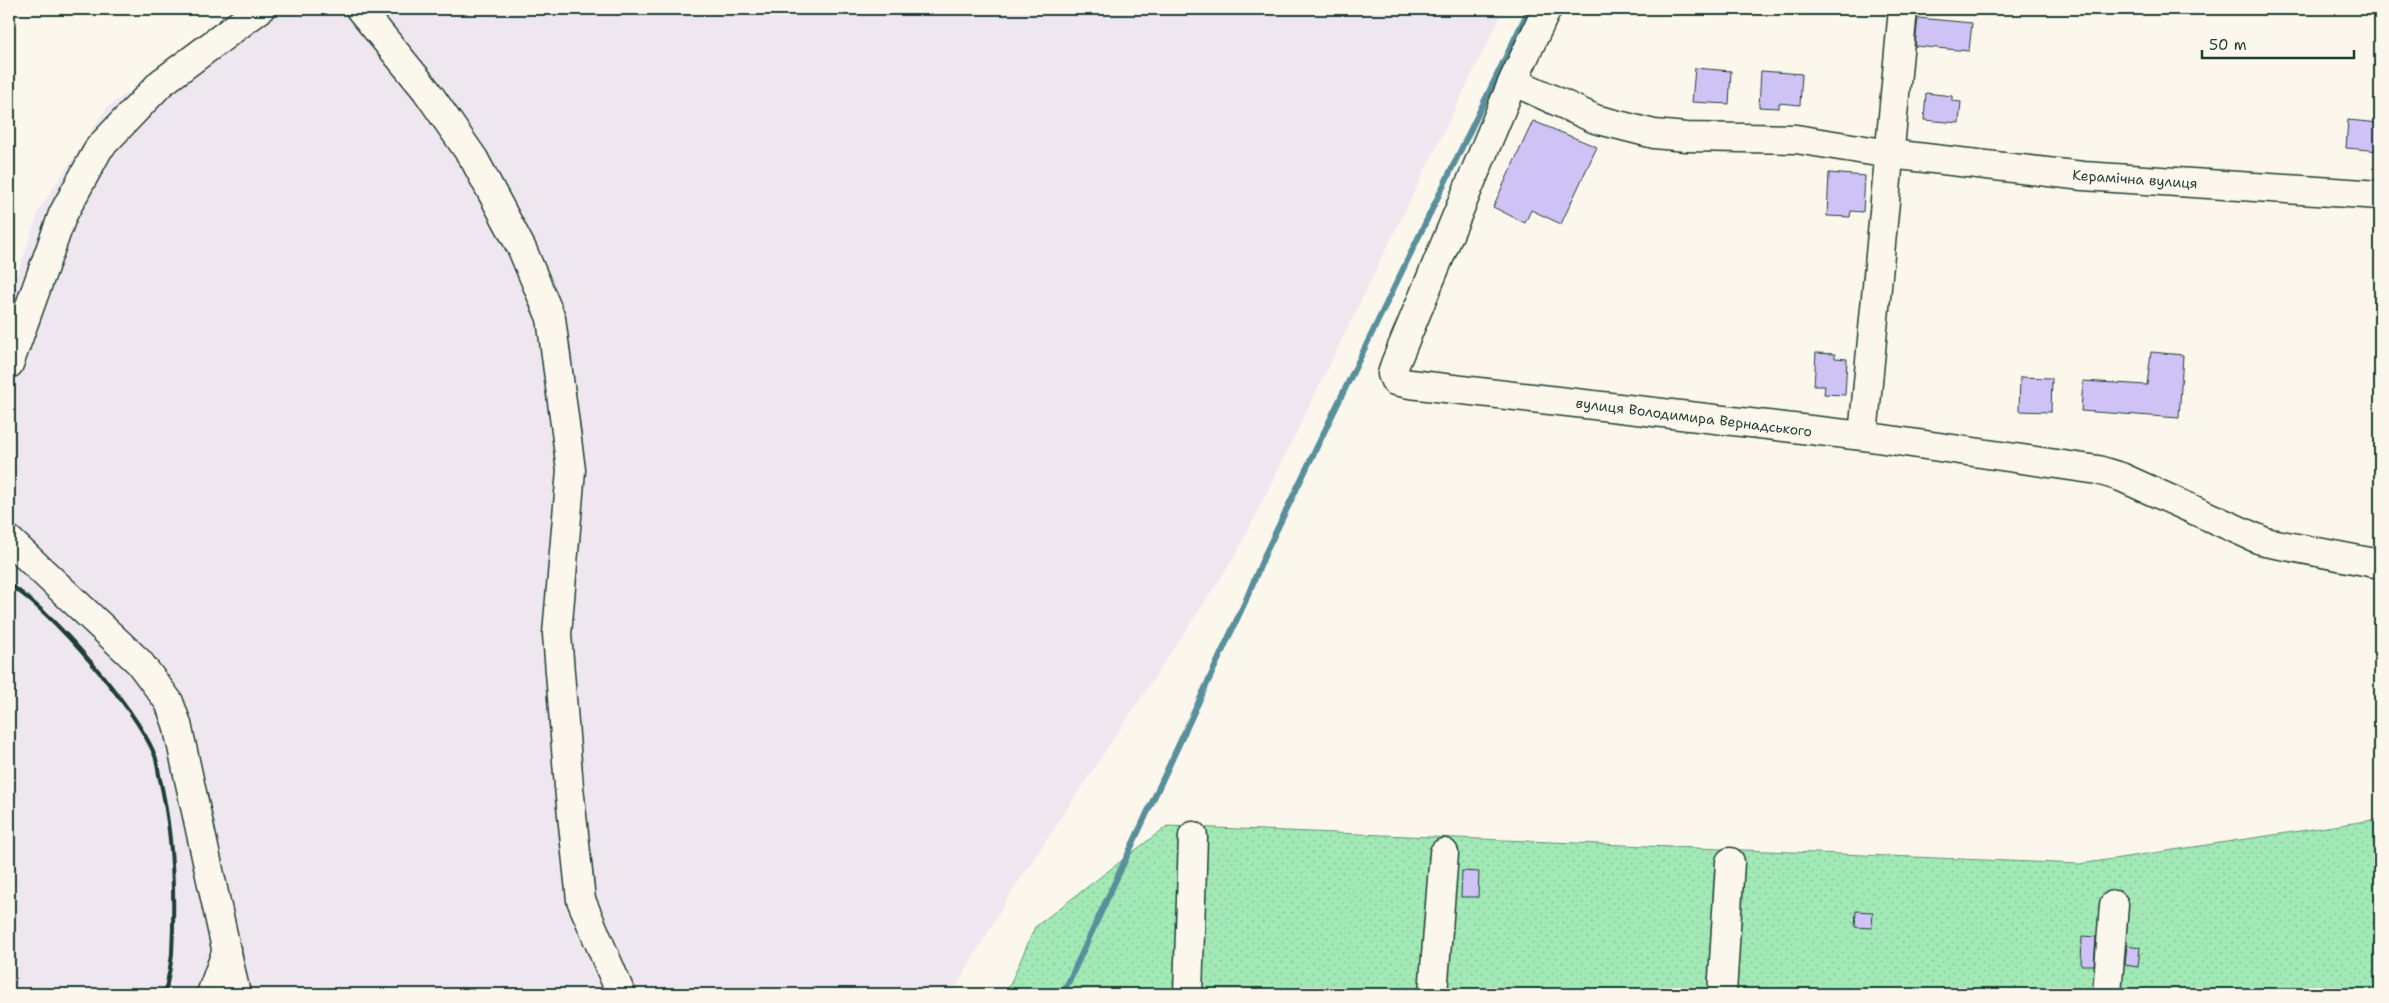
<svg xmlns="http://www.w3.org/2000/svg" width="2389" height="1003" font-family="'Shantell Sans',sans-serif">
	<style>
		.built { fill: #eee7ef }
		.grass { fill: url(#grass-dots); stroke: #609375 }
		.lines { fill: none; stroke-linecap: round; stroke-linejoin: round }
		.stream { stroke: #598f9c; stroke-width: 6 }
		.building { fill: #cfc3f6; stroke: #1f3d34 }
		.minor-casing { stroke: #1f3d34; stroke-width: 31 }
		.minor { stroke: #fbf7ec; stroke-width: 28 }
		.rail { stroke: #1f3d34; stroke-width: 4 }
		.labels { text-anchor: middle; stroke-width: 5; stroke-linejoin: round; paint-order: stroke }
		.street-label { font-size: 14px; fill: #1f3d34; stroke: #fbf7ec }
	</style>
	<defs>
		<pattern id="grass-dots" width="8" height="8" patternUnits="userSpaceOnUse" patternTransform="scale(1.25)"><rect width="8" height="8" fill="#a2e9b6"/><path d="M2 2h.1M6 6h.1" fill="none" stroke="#8bc99d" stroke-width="1.8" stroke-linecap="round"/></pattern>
	</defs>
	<rect width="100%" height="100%" fill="#fbf7ec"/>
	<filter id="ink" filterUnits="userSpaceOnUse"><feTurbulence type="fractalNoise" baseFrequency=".02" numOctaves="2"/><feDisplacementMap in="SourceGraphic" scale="10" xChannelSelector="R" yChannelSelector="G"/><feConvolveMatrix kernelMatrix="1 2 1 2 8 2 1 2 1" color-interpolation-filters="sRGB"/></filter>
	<g filter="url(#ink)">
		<path class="built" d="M235,9H1504L1236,555L1007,899L952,994H9V299L40,208L108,106L183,57Z"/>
		<path class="grass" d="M2380,819V994H1006L1035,927L1167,826L2080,864Z"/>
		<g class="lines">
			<path class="stream" d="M1063,994L1245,602L1265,554L1529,9"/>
		</g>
		<path class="building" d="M1918,18L1972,23L1969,51L1915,46Z
			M1695,68L1731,71L1729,104L1692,102Z
			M1761,71L1802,74L1800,105L1779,103V108L1759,107Z
			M1926,93L1952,96V101L1961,102L1959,123L1924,120Z
			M2348,120L2380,123V151L2346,148Z
			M1533,121L1597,147L1561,224L1531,210L1525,223L1493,207Z
			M1829,173L1865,176L1863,212L1851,211L1850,217L1827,216Z
			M2151,352L2183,355L2179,418L2081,411L2083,381L2147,385Z
			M1816,353L1835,354V358L1847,359L1845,395L1824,394L1825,386H1814Z
			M2020,377L2052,378L2051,412L2019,411Z
			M1462,871L1479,872L1478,897H1461Z
			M1856,911L1873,912L1872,928L1855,927Z
			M2082,936L2096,937L2094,965H2081Z
			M2127,945L2140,947L2138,967L2125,965Z"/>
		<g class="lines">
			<g class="minor-casing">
				<path id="minor" d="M360,9L426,90L474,159L522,249L551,318L571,470L557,634L569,787L581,900L621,994
					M1547,9L1513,81L1395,364L1392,374L1395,381L1410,384L1863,436L2098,470L2121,477L2265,542L2380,564
					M1513,81L1595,119L1654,134L1686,137L1796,139L1890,154L2083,176L2380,195
					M9,364L63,214L99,148L161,83L260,9
					M1863,436L1903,9
					M9,540L139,662L169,702L177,724L236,994
					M211,994L227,950
					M1188,994L1193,836
					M1433,994L1444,853
					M1722,994L1730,862
					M2107,994L2114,905"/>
			</g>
			<use href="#minor" class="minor"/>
			<path class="rail" d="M9,584C54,614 132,704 154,753C157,760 158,768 159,775C173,831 175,896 172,953C171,967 167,981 165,994"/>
		</g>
	</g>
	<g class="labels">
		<g class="street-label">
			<text transform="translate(2135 179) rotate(4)" y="5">Керамічна вулиця</text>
			<text transform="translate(1694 417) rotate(7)" y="5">вулиця Володимира Вернадського</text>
		</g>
	</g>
	<rect width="2389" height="1003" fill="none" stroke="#fbf7ec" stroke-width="30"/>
	<rect x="15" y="15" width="2359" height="973" fill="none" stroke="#1f3d34" stroke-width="2" filter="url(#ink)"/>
	<path d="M2202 50v8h152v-8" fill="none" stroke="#1f3d34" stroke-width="2.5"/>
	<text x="2209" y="50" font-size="15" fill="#1f3d34" stroke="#fbf7ec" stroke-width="4" paint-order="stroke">50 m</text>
</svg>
